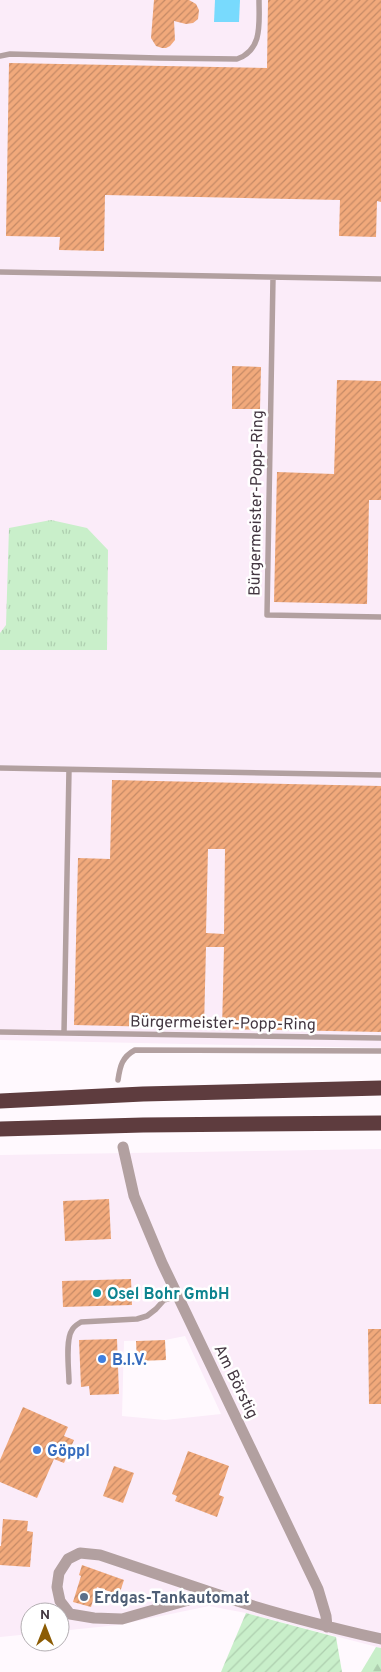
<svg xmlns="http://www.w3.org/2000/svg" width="381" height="1672" font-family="Overpass,sans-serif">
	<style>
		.built { fill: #fbecf9; fill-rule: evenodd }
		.grass { fill: url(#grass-tufts) }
		.forest { fill: url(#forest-firs) }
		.garden { fill: url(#garden-furrows) }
		.water { fill: #78dafd }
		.building { fill: url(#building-hatch); fill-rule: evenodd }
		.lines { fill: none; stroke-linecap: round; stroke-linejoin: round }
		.lane { stroke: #b2a0a0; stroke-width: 5.5 }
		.street { stroke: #b2a0a0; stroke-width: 11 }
		.highway { stroke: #5e3c3e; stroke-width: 15 }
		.culture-dot { fill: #0f9aa8; stroke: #fff; stroke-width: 2 }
		.shop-dot { fill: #3f7fe0; stroke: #fff; stroke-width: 2 }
		.service-dot { fill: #5c6f8a; stroke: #fff; stroke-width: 2 }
		.labels { text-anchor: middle; stroke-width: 5; stroke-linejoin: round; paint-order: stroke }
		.street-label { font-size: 16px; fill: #433741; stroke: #fff }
		.culture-label { font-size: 16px; font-weight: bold; fill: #0d838f; stroke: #fff; text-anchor: start }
		.shop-label { font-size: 16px; font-weight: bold; fill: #366cbe; stroke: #fff; text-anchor: start }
		.service-label { font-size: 16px; font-weight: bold; fill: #4e5e75; stroke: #fff; text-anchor: start }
	</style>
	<defs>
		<pattern id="grass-tufts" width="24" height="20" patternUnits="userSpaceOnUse" patternTransform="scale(1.25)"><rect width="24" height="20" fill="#c9efca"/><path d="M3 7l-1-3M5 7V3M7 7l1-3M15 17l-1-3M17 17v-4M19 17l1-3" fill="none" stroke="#aeceaf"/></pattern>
		<pattern id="forest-firs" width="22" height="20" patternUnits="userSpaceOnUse" patternTransform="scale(1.25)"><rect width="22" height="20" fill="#c9efca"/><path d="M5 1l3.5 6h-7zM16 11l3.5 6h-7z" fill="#aeceaf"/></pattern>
		<pattern id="garden-furrows" width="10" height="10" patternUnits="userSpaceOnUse" patternTransform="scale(1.25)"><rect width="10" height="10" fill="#c9efca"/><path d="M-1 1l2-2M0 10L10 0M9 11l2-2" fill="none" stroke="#aeceaf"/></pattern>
		<pattern id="building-hatch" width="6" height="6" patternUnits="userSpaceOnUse" patternTransform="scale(1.25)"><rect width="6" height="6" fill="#f1a97b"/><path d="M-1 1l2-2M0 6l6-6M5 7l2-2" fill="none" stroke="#c58a66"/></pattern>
	</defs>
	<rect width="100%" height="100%" fill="#fff9fe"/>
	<path class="built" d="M0,0H381V1048L0,1040Z
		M381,1149V1648L246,1613L209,1606L118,1625L60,1631V1612H30V1634L0,1637V1155ZM185,1336L221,1414L165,1420L122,1416L124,1341L165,1340Z"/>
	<path class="grass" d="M51,520L87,528L108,550L107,650H0V633L6,625L9,528Z"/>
	<path class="forest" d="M376,1647L381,1648V1672H361Z"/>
	<path class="garden" d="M246,1613L336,1637L342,1672H221Z"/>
	<path class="water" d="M215,0H240L239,22H214Z"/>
	<path class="building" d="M154,0H189L196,4L199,10L198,19L193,23L186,24L174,21L175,40L170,46L166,48H162L156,46L151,38Z
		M268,0H381V202L377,201L376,237L339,236L340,200L105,195L104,251L59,250L60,237L6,236L9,63L267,68Z
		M232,366L261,367L260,409H232Z
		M337,380L381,381V500H369L367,604L274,602L277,472L334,474Z
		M112,780L381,786V1032L222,1029L224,947H206L204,1028L74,1025L78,858L110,859ZM208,849H225L224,934L206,933Z
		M109,1199L111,1239L65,1241L63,1201Z
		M131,1279L132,1305L63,1307L62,1281Z
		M368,1329H381V1404H369Z
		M117,1339L119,1394L90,1395L89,1386L81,1387L79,1340Z
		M165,1340L166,1360L137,1361L136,1341Z
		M23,1407L68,1427L64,1436L74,1440L64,1463L54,1459L37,1498L0,1482V1460Z
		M188,1451L229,1466L219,1495L224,1497L217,1517L175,1501L177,1496L172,1494Z
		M114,1466L134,1473L123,1503L103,1496Z
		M3,1519L28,1521L27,1531L33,1532L30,1567L0,1565V1546H1Z
		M82,1565L124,1580L119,1595L97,1587L91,1607L73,1602L81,1576L79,1575Z"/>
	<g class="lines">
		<path class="lane" d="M0,56L10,54L158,58L237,59C263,50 259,23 259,0
			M0,272L381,279
			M273,278L267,615L381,617
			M0,768L381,775
			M0,1032L381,1038
			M64,1033L69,770
			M118,1080C120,1066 122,1057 135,1050L381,1051
			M69,1382C69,1370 65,1340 72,1330C74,1326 78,1324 81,1322L137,1319L147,1316L156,1309L164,1300L178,1296"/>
		<path class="street" d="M123,1147L134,1196L162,1263L318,1589L326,1616L327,1627
			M80,1553L100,1555L213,1593L122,1619L94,1618L70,1614L60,1601L57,1587L59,1573L68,1559Z
			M213,1593C268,1612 324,1626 381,1639"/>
		<path class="highway" d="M0,1101L143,1094L381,1088
			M0,1129L143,1125L381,1123"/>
	</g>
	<circle class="culture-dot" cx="97" cy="1293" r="5"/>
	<g class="shop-dot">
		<circle cx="102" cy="1359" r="5"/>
		<circle cx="37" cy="1450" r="5"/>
	</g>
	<circle class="service-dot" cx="84" cy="1597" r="5"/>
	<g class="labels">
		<g class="street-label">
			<text transform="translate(255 503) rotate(-89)" y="6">Bürgermeister-Popp-Ring</text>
			<text transform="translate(223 1022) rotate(1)" y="6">Bürgermeister-Popp-Ring</text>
			<text transform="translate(237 1381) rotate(64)" y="6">Am Börstig</text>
		</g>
		<g class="culture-label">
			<text x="107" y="1299">Osel Bohr GmbH</text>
		</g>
		<g class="shop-label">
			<text x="112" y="1365">B.I.V.</text>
			<text x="47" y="1456">Göppl</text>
		</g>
		<g class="service-label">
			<text x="94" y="1603">Erdgas-Tankautomat</text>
		</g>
	</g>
	<g transform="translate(45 1627)"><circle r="24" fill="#ffffff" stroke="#b4afb3"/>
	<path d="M0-4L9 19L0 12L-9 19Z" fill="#8c5c04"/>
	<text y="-8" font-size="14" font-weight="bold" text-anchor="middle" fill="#433741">N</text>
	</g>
</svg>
